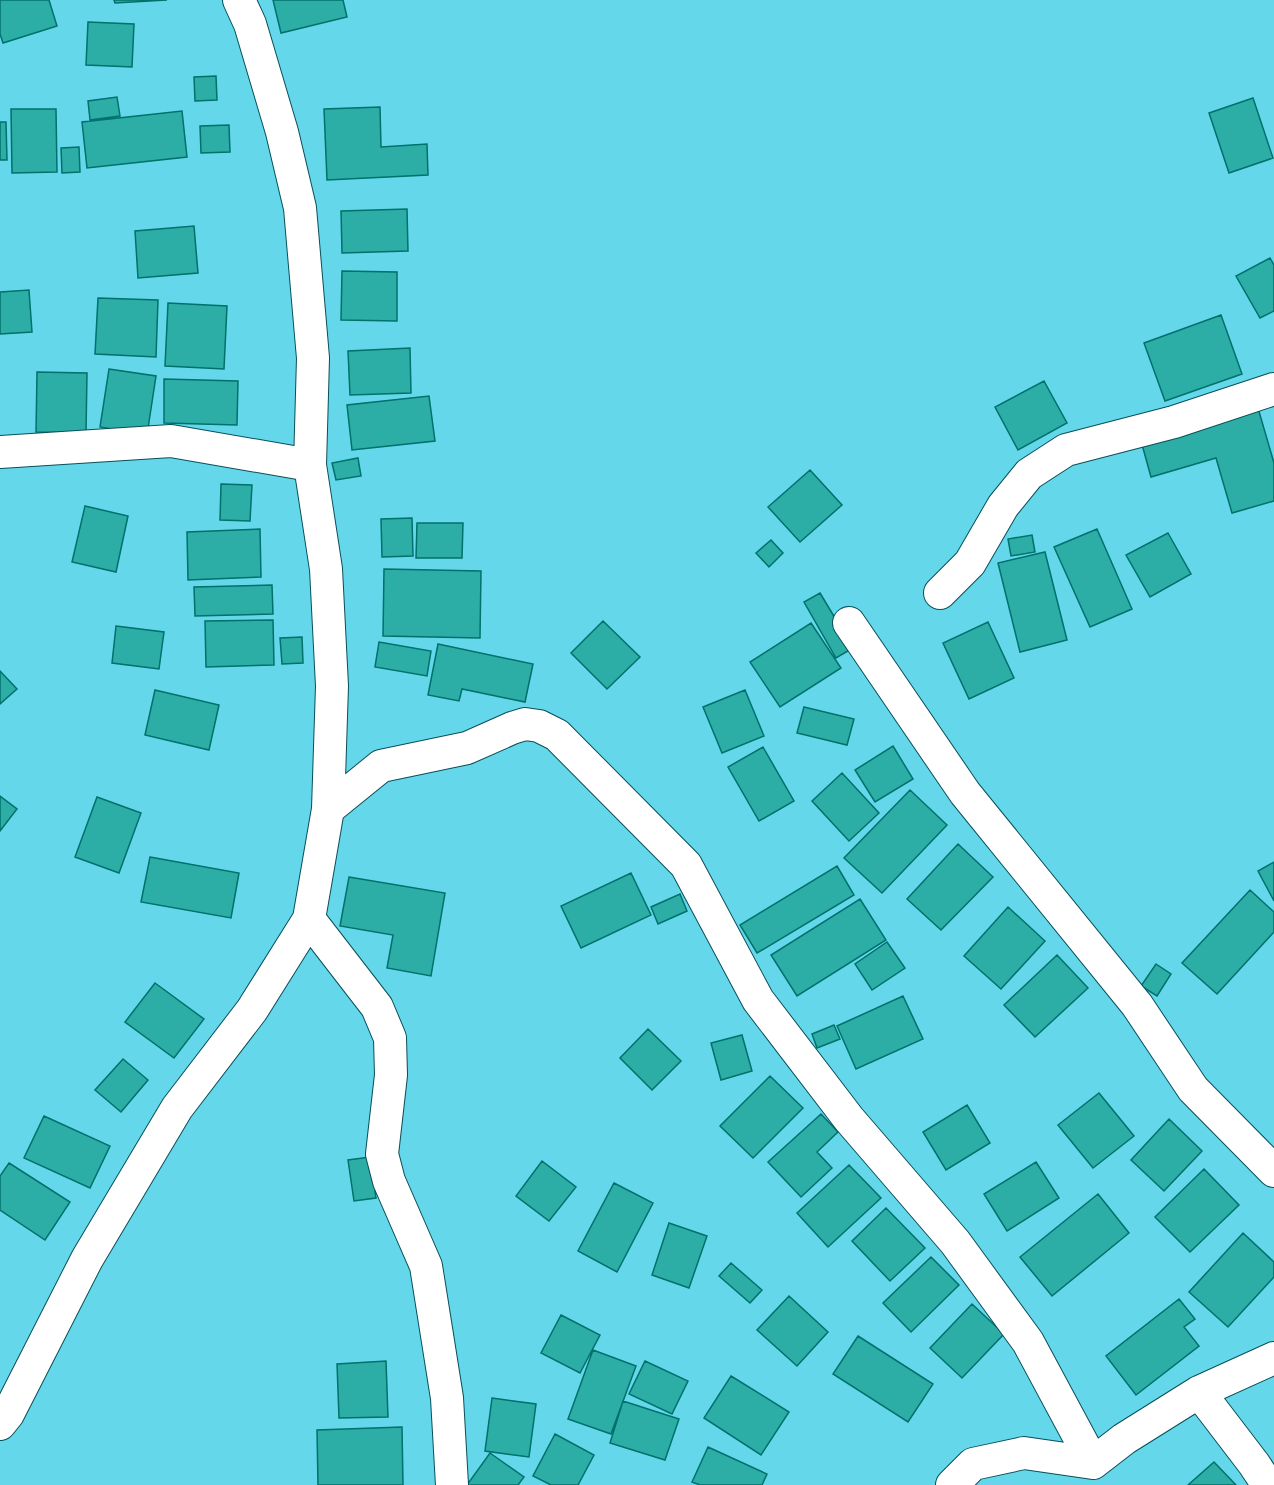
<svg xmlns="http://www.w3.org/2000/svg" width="1274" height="1485" font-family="Roboto,sans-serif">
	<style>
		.building { fill: #2cada6; stroke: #00716c; stroke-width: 1.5 }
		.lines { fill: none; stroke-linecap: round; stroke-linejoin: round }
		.minor-casing { stroke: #094f58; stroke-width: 34 }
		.minor { stroke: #fff; stroke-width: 32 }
	</style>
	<rect width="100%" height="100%" fill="#64d8ea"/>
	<path class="building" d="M0,0H49L57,26L3,43L0,34Z
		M114,0H167L115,3Z
		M273,0H343L347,17L281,33Z
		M88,22L134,24L132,67L86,65Z
		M216,76L217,100L195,101L194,77Z
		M117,97L120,116L90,120L88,101Z
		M1253,98L1273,158L1229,173L1209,113Z
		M380,107L381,147L427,144L428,175L327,180L324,109Z
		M11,109H56L57,172L12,173Z
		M182,111L187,157L87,168L82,122Z
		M0,122H6L7,160H0Z
		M229,125L230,152L201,153L200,126Z
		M79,147L80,172L62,173L61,148Z
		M407,209L408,251L342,253L341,211Z
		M194,226L198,273L138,278L135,231Z
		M1270,258L1274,265V311L1260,318L1236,276Z
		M342,271L397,272V321L341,320Z
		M29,290L32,332L0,334V292Z
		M98,298L158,300L156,357L95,354Z
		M168,303L227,306L224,369L165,366Z
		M1221,315L1242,374L1165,401L1144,343Z
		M410,348L411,393L350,395L348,351Z
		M109,369L156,376L147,435L100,427Z
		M37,372L87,373L86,433L36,432Z
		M164,379L238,381L237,425L164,423Z
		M1044,381L1067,423L1018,450L995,407Z
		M429,396L435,441L352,450L347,405Z
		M1258,408L1274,463V501L1232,513L1216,458L1151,477L1141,441Z
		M358,458L361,476L336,480L332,463Z
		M810,470L842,505L800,542L768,507Z
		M221,484L252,485L250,521L220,520Z
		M85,506L128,516L116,572L72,562Z
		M412,518L413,556L382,557L381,519Z
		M417,523H463L462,558H416Z
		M260,529L261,577L188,580L187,532Z
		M1097,529L1132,609L1090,627L1054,547Z
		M1168,533L1191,574L1150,597L1126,555Z
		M1032,535L1035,552L1011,556L1008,539Z
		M771,540L783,553L769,567L756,553Z
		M1045,552L1067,640L1020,652L998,563Z
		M384,569L481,571L480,638L383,636Z
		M272,585L273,614L195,616L194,587Z
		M820,593L853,648L836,658L804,602Z
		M273,620L274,665L206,667L205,621Z
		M603,621L640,657L607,689L571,653Z
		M988,622L1014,678L969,699L943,643Z
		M811,623L841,668L780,707L750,662Z
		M116,626L164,632L159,669L112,663Z
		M302,637L303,663L282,664L280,638Z
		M379,642L431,651L427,676L375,667Z
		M438,644L533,664L525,702L462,689L459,701L428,695Z
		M0,671L17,689L0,704Z
		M155,690L219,705L209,750L145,735Z
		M745,690L764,736L722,753L703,707Z
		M804,707L854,719L847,745L797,733Z
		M893,746L913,779L875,802L855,770Z
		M763,747L794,801L759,821L728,767Z
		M842,773L879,813L849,841L812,801Z
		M910,790L947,825L882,893L844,858Z
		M0,796L17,809L0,831Z
		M97,797L141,813L119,873L75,857Z
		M958,844L993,877L941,930L907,899Z
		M150,857L239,873L231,918L141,902Z
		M1274,862V901L1258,871Z
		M837,866L854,895L757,953L740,925Z
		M631,873L651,915L581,948L561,906Z
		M349,877L445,893L431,976L387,968L393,935L340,926Z
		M1250,890L1274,912V932L1217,994L1182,963Z
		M680,894L687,911L658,924L651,907Z
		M860,899L886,940L797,996L771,955Z
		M1008,907L1045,941L1001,989L964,956Z
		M887,942L905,968L872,990L855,964Z
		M1057,955L1088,988L1035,1037L1004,1005Z
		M1156,964L1171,974L1157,996L1141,986Z
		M155,983L204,1019L174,1058L125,1022Z
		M903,996L923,1039L856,1069L837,1026Z
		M834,1025L840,1039L817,1048L812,1034Z
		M648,1029L681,1061L652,1090L620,1058Z
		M742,1035L752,1071L721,1080L711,1043Z
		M123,1059L148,1080L121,1112L95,1090Z
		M770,1076L803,1108L753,1158L720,1126Z
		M1099,1093L1134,1136L1093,1168L1058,1125Z
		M967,1105L990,1143L946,1170L923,1132Z
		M821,1114L838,1132L817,1152L832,1168L801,1197L768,1162Z
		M44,1116L110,1146L90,1188L24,1158Z
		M1169,1119L1202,1151L1164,1191L1131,1160Z
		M370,1157L376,1198L354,1201L348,1160Z
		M542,1161L576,1187L549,1221L516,1196Z
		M1036,1162L1059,1198L1007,1231L984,1194Z
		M9,1163L70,1202L45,1240L0,1210V1176Z
		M849,1165L881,1198L828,1247L797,1213Z
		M1204,1169L1239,1205L1190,1252L1155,1217Z
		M614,1183L653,1203L617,1272L578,1251Z
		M1098,1194L1129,1233L1052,1296L1020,1257Z
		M886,1208L925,1248L890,1281L852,1241Z
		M669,1223L707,1236L689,1288L652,1275Z
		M1243,1233L1274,1262V1277L1228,1327L1189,1292Z
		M931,1257L959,1285L911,1332L883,1303Z
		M731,1263L762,1290L750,1303L719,1276Z
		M789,1296L828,1332L797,1366L757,1330Z
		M1179,1299L1195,1319L1184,1327L1199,1346L1136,1395L1106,1356Z
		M972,1304L1004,1334L962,1378L930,1348Z
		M561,1315L600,1335L580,1373L541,1353Z
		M858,1336L933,1384L908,1422L833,1374Z
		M593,1350L636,1366L611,1434L568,1419Z
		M386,1361L388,1417L339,1418L337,1364Z
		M645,1361L688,1381L672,1414L629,1394Z
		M731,1376L789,1412L761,1455L704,1418Z
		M492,1398L536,1404L529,1457L485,1451Z
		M623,1401L679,1419L665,1460L610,1443Z
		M402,1427L403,1485H318L317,1430Z
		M555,1434L594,1455L578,1485H551L533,1476Z
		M708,1447L767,1474L762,1485H700L692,1482Z
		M490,1453L524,1477L518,1485H467Z
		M1214,1462L1236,1485H1188Z"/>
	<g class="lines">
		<g class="minor-casing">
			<path id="minor" d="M0,452L171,441L310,465
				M940,593L970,563L1003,506L1029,474L1066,450L1174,422L1274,389
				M849,623L965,793L1137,1005L1193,1089L1274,1171
				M328,809L381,766L467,748L512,728L525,724L539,726L557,735L686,865L758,1000L849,1119L955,1242L1028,1342L1093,1463
				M309,919L377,1007L390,1038L391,1075L382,1154L389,1181L426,1266L447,1398L452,1485
				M1199,1392L1254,1464L1268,1485
				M0,1424L8,1414L87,1259L177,1108L252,1010L309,919L328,809L332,686L326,569L310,465L313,358L300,208L282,132L250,24L239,0
				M952,1485L973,1464L1024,1453L1093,1463L1124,1439L1199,1392L1274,1358"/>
		</g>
		<use href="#minor" class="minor"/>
	</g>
</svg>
